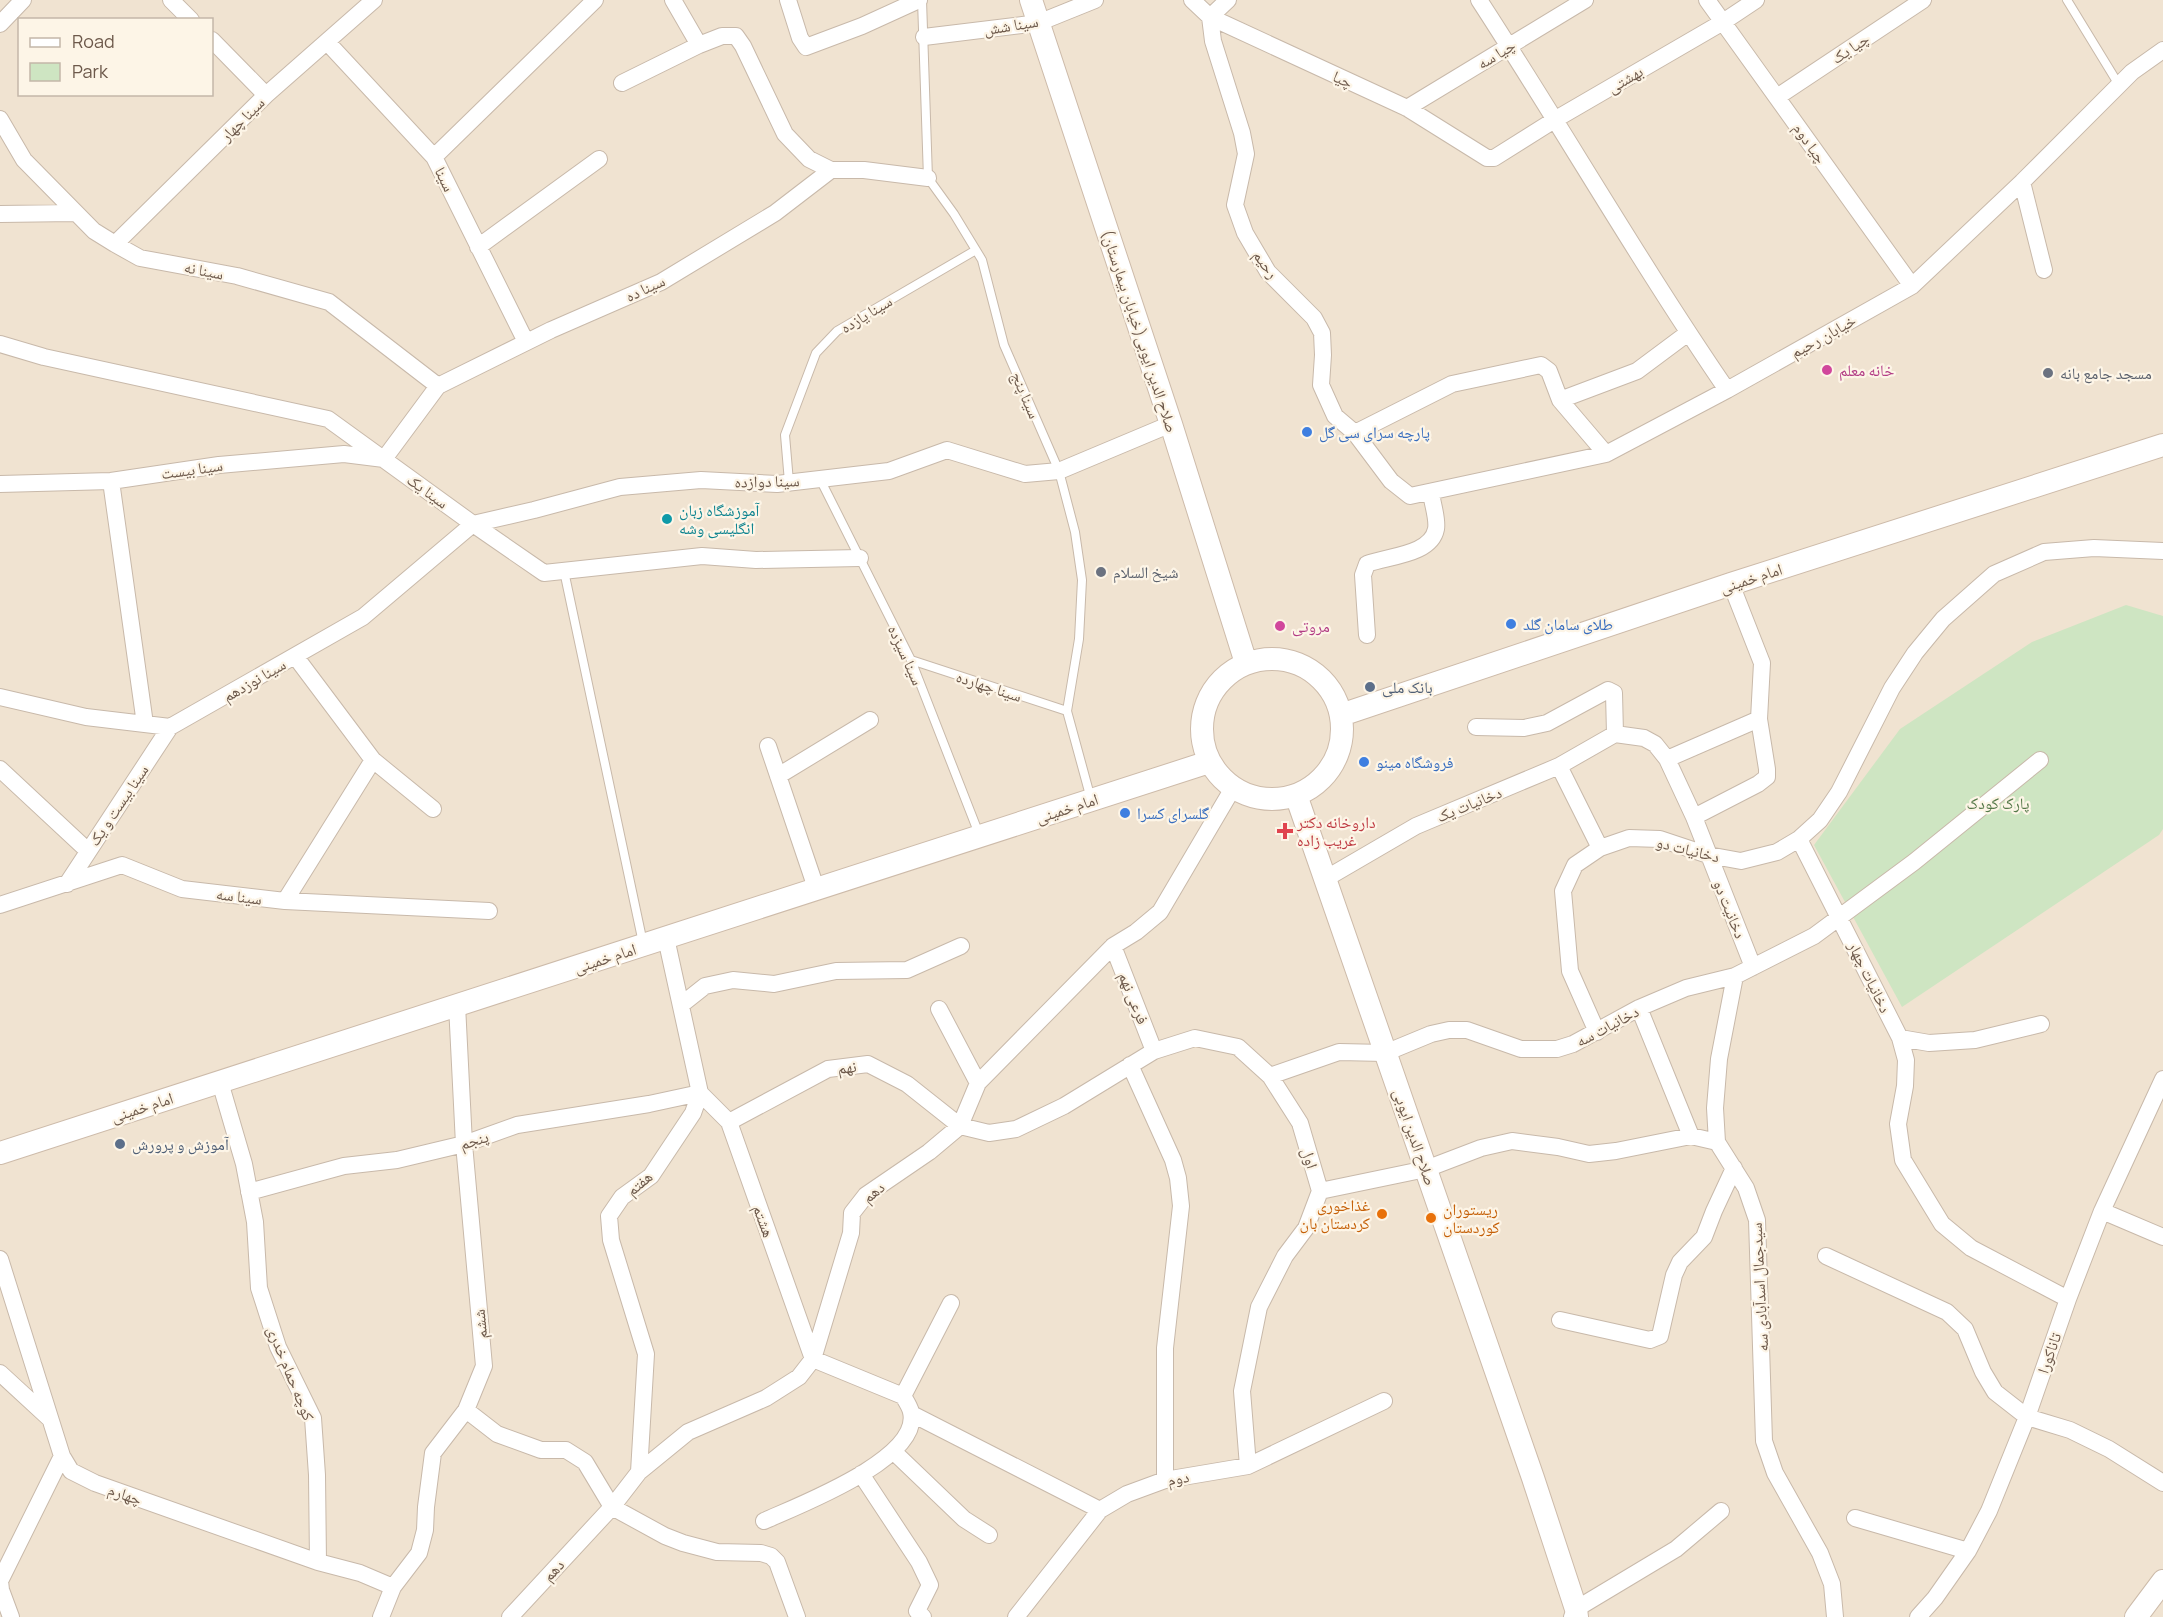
<svg xmlns="http://www.w3.org/2000/svg" width="2163" height="1617" font-family="Manrope,'Noto Naskh Arabic',sans-serif">
	<style>
		.residential { fill: #f0e3d1; fill-rule: evenodd }
		.green { fill: #cee5c2 }
		.lines { fill: none; stroke-linecap: round; stroke-linejoin: round }
		.lane-casing { stroke: #c8b9aa; stroke-width: 10 }
		.street-casing { stroke: #c8b9aa; stroke-width: 18 }
		.secondary-casing { stroke: #cdbbaa; stroke-width: 24 }
		.lane { stroke: #fff; stroke-width: 8 }
		.street { stroke: #fff; stroke-width: 16 }
		.secondary { stroke: #fff; stroke-width: 22 }
		.hotel-dot { fill: #d1479c; stroke: #fdf5e7; stroke-width: 2 }
		.worship-dot { fill: #6b7280; stroke: #fdf5e7; stroke-width: 2 }
		.shop-dot { fill: #3f7fe0; stroke: #fdf5e7; stroke-width: 2 }
		.culture-dot { fill: #0f9aa8; stroke: #fdf5e7; stroke-width: 2 }
		.service-dot { fill: #5c6f8a; stroke: #fdf5e7; stroke-width: 2 }
		.health-dot { fill: #e0444e; stroke: #fdf5e7; stroke-width: 2 }
		.food-dot { fill: #e8710a; stroke: #fdf5e7; stroke-width: 2 }
		.labels { text-anchor: middle; stroke-width: 4.5; stroke-linejoin: round; paint-order: stroke }
		.street-label { font-size: 16px; fill: #6d594b; stroke: #fdf5e7 }
		.hotel-label { font-size: 16px; fill: #b23c85; stroke: #fdf5e7; text-anchor: start }
		.worship-label { font-size: 16px; fill: #5b616d; stroke: #fdf5e7; text-anchor: start }
		.shop-label { font-size: 16px; fill: #366cbe; stroke: #fdf5e7; text-anchor: start }
		.culture-label { font-size: 16px; fill: #0d838f; stroke: #fdf5e7; text-anchor: start }
		.service-label { font-size: 16px; fill: #4e5e75; stroke: #fdf5e7; text-anchor: start }
		.park-label { font-size: 16px; fill: #547848; stroke: #fdf5e7 }
		.health-label { font-size: 16px; fill: #be3a42; stroke: #fdf5e7; text-anchor: start }
		.food-label { font-size: 16px; fill: #c56008; stroke: #fdf5e7; text-anchor: end }
	</style>
	<rect width="100%" height="100%" fill="#f9f1e2"/>
	<path class="residential" d="M0,0H2163V1617H0ZM20,20H212V94H20Z"/>
	<path class="green" d="M2126,605L2163,616V829L2159,835L1902,1007L1814,845L1900,729L2032,642Z"/>
	<g class="lines">
		<g class="lane-casing">
			<path id="lane" d="M922,0L928,178L954,214L982,260L1004,345L1059,471L1075,532L1082,580L1079,639L1067,711L1091,799
				M2067,0L2119,85
				M820,479L911,660L979,834
				M789,482L785,435L816,353L837,331L976,250
				M564,571L643,943
				M911,660L1067,711"/>
		</g>
		<g class="street-casing">
			<path id="street" d="M171,0L191,20
				M673,0L699,45
				M788,0L800,38L806,47L862,26L919,0
				M1192,0L1210,17L1407,108L1487,158H1494L1556,119L1723,22L1756,0
				M1228,0L1210,17L1213,41L1242,133L1246,154L1235,205L1245,233L1268,272L1314,318L1322,333L1323,355L1321,385L1335,416L1355,433L1391,481L1410,496L1606,454L1727,390L1912,286L2022,182L2132,72L2163,50
				M1479,0C1563,129 1640,263 1727,390
				M1707,0L1912,286
				M0,24L23,0
				M924,37L1038,23L1095,0
				M212,40L266,95
				M327,42L434,157L526,342
				M622,83L699,45L722,36H736L743,46L785,134L809,159L831,170
				M1777,97L1923,0
				M1407,108L1585,0
				M0,119L24,160L94,231L115,244L140,258L237,276L329,302L438,386
				M434,157L595,0
				M2022,182L2044,270
				M0,214L74,213
				M115,244L266,95L374,0
				M478,247L599,159
				M0,344L44,357L328,419L473,524L544,573L702,556L756,560L860,558
				M1560,400L1637,371L1688,333
				M1355,433L1452,384L1541,365L1549,371L1560,400L1606,454
				M111,481L145,724
				M0,484L111,481L219,465L344,454L384,459L438,386L551,330L661,282L775,213L831,170H864L928,178
				M1367,635L1363,575L1367,564C1388,556 1431,555 1436,529C1438,519 1432,503 1431,492
				M295,656L373,760L433,809
				M0,697L86,717L170,727L363,617L473,524L534,510L620,487L701,480L777,484L889,471L947,450L1025,474L1059,471L1171,424
				M1476,727L1524,728L1547,723L1608,690L1614,693L1615,734
				M1615,734L1644,738L1655,744L1667,759L1694,817L1753,967
				M768,746L816,888
				M1667,759L1759,719
				M1559,766L1600,848
				M0,769L88,851
				M778,776L870,720
				M1694,817L1758,784L1767,777V769L1759,719L1762,663L1731,584
				M1799,839L1900,1038L1906,1060L1905,1086L1898,1124L1903,1160L1942,1224L1971,1248L2068,1299
				M1325,879L1416,826L1559,766L1615,734
				M67,884L170,727
				M285,901L373,760
				M0,905L122,865L182,889L285,901L489,911
				M1113,946L1154,1051
				M681,1005L705,986L733,980L774,984L836,971L907,970L961,946
				M1639,1008L1691,1136
				M939,1009L978,1083
				M1597,1032L1570,971L1563,891L1575,865L1600,848L1629,838L1660,839L1708,855L1741,861L1777,852L1799,839L1820,820L1839,792L1892,688L1915,653L1943,619L1994,574L2044,552L2094,548L2163,551
				M1900,1038L1929,1043L1975,1040L2041,1024
				M1130,1065L1173,1160L1178,1178L1181,1206L1165,1348V1480
				M1270,1076L1339,1052L1385,1053L1431,1034L1449,1030H1467L1521,1049H1557L1573,1044L1639,1008L1686,988L1735,976L1814,936L1914,862L2040,760
				M220,1082L244,1164L255,1222L259,1288L278,1347L313,1418L317,1475L318,1562
				M729,1122L828,1069L868,1064L907,1084L960,1126L989,1133L1016,1129L1064,1106L1154,1051L1195,1038L1238,1047L1270,1076L1300,1123L1320,1191L1306,1228L1285,1256L1259,1307L1242,1391L1248,1466
				M1717,1142L1715,1108L1719,1059L1735,976
				M1320,1191L1426,1169L1481,1148L1512,1141L1558,1147L1589,1154L1616,1151L1691,1136L1717,1142L1746,1188L1757,1220L1764,1441L1775,1473L1820,1553L1832,1584L1835,1617
				M249,1192L344,1166L397,1160L464,1144L517,1125L649,1104L700,1093L729,1122L813,1359L903,1396C906,1401 910,1407 911,1412C922,1459 797,1506 764,1521
				M2102,1211L2163,1237
				M1826,1256L1947,1312L1965,1329L1983,1372L1995,1392L2027,1417L2070,1430L2109,1449L2163,1483
				M0,1259L62,1456L71,1471L95,1483L318,1562L360,1573L393,1587
				M1560,1320L1650,1340L1660,1336L1674,1275L1680,1262L1704,1237L1714,1211L1734,1168
				M0,1373L50,1419
				M903,1396L951,1303
				M466,1410L497,1434L541,1450H566L585,1462L612,1507L665,1536L683,1543L717,1552L761,1553L771,1556L777,1562L797,1617
				M912,1414L1100,1510
				M894,1452L964,1519L989,1535
				M639,1472L646,1354L611,1240L609,1216L622,1197L651,1176L693,1113L700,1093L666,938
				M861,1474L919,1562L930,1585L917,1611L923,1617
				M1855,1518L1968,1551
				M11,1617L1,1590L0,1581L62,1456
				M381,1617L393,1587L419,1553L425,1530L426,1507L433,1453L466,1410L484,1366L464,1144L457,1005
				M510,1617L612,1507L639,1472L688,1432L766,1398L799,1377L813,1359L851,1233L852,1213L866,1195L929,1152L960,1126L978,1083L1113,946L1136,932L1160,912L1233,788
				M1016,1617L1100,1510L1127,1494L1165,1480L1248,1466L1384,1401
				M1572,1617L1576,1609L1676,1549L1721,1511
				M1918,1617L1935,1598L1968,1551L1989,1511L2027,1417L2068,1299L2102,1211L2163,1079"/>
		</g>
		<g class="secondary-casing">
			<path id="secondary" d="M1031,0L1171,424L1246,663
				M1202 729a70 70 0 1 1 140 0a70 70 0 1 1-140 0Z
				M1341,715L1731,584L2163,445
				M1296,795L1533,1478L1576,1609L1577,1617
				M0,1153L1209,762
				M2136,1617L2163,1581"/>
		</g>
		<use href="#lane" class="lane"/>
		<use href="#street" class="street"/>
		<use href="#secondary" class="secondary"/>
	</g>
	<g class="hotel-dot">
		<circle cx="1827" cy="370" r="6"/>
		<circle cx="1280" cy="626" r="6"/>
	</g>
	<g class="worship-dot">
		<circle cx="2048" cy="373" r="6"/>
		<circle cx="1101" cy="572" r="6"/>
	</g>
	<g class="shop-dot">
		<circle cx="1307" cy="432" r="6"/>
		<circle cx="1511" cy="624" r="6"/>
		<circle cx="1364" cy="762" r="6"/>
		<circle cx="1125" cy="813" r="6"/>
	</g>
	<circle class="culture-dot" cx="667" cy="519" r="6"/>
	<g class="service-dot">
		<circle cx="1370" cy="687" r="6"/>
		<circle cx="120" cy="1144" r="6"/>
	</g>
	<path class="health-dot" d="M1282 822h6v6h6v6h-6v6h-6v-6h-6v-6h6z"/>
	<g class="food-dot">
		<circle cx="1382" cy="1214" r="6"/>
		<circle cx="1431" cy="1218" r="6"/>
	</g>
	<g class="labels">
		<g class="street-label">
			<text transform="translate(1011 25) rotate(-9)" y="6">سینا شش</text>
			<text transform="translate(1850 48) rotate(-34)" y="6">چیا یک</text>
			<text transform="translate(1496 54) rotate(-31)" y="6">چیا سه</text>
			<text transform="translate(1343 79) rotate(25)" y="6">چیا</text>
			<text transform="translate(1625 79) rotate(-30)" y="6">بهشتی</text>
			<text transform="translate(242 119) rotate(-45)" y="6">سینا چهار</text>
			<text transform="translate(1810 143) rotate(55)" y="6">چیا دوم</text>
			<text transform="translate(445 179) rotate(64)" y="6">سینا</text>
			<text transform="translate(1266 264) rotate(54)" y="6">رحیم</text>
			<text transform="translate(204 270) rotate(11)" y="6">سینا نه</text>
			<text transform="translate(645 288) rotate(-25)" y="6">سینا ده</text>
			<text transform="translate(866 314) rotate(-31)" y="6">سینا یازده</text>
			<text transform="translate(1140 331) rotate(72)" y="6">صلاح الدین ایوبی(خیابان بیمارستان)</text>
			<text transform="translate(1823 336) rotate(-29)" y="6">خیابان رحیم</text>
			<text transform="translate(1026 395) rotate(67)" y="6">سینا پنج</text>
			<text transform="translate(192 469) rotate(-8)" y="6">سینا بیست</text>
			<text transform="translate(767 481) rotate(-1)" y="6">سینا دوازده</text>
			<text transform="translate(428 491) rotate(36)" y="6">سینا یک</text>
			<text transform="translate(1751 578) rotate(-18)" y="6">امام خمینی</text>
			<text transform="translate(906 655) rotate(66)" y="6">سینا سیزده</text>
			<text transform="translate(254 680) rotate(-30)" y="6">سینا نوزدهم</text>
			<text transform="translate(989 686) rotate(18)" y="6">سینا چهارده</text>
			<text transform="translate(1469 804) rotate(-22)" y="6">دخانیات یک</text>
			<text transform="translate(118 805) rotate(-56)" y="6">سینا بیست و یک</text>
			<text transform="translate(1067 808) rotate(-18)" y="6">امام خمینی</text>
			<text transform="translate(1688 849) rotate(14)" y="6">دخانیات دو</text>
			<text transform="translate(239 896) rotate(7)" y="6">سینا سه</text>
			<text transform="translate(1730 909) rotate(68)" y="6">دخانیت دو</text>
			<text transform="translate(605 958) rotate(-18)" y="6">امام خمینی</text>
			<text transform="translate(1870 977) rotate(64)" y="6">دخانیات چهار</text>
			<text transform="translate(1134 998) rotate(68)" y="6">فرعی نهم</text>
			<text transform="translate(1607 1026) rotate(-28)" y="6">دخانیات سه</text>
			<text transform="translate(847 1067) rotate(-7)" y="6">نهم</text>
			<text transform="translate(142 1107) rotate(-18)" y="6">امام خمینی</text>
			<text transform="translate(1415 1137) rotate(71)" y="6">صلاح الدین ایوبی</text>
			<text transform="translate(474 1140) rotate(-18)" y="6">پنجم</text>
			<text transform="translate(1310 1158) rotate(73)" y="6">اول</text>
			<text transform="translate(639 1183) rotate(-40)" y="6">هفتم</text>
			<text transform="translate(873 1192) rotate(-40)" y="6">دهم</text>
			<text transform="translate(764 1221) rotate(70)" y="6">هشتم</text>
			<text transform="translate(1759 1287) rotate(-93)" y="6">سیدجمال اسدآبادی سه</text>
			<text transform="translate(480 1324) rotate(-95)" y="6">ششم</text>
			<text transform="translate(2049 1353) rotate(-71)" y="6">تاناکورا</text>
			<text transform="translate(291 1373) rotate(68)" y="6">کوچه حمام خدری</text>
			<text transform="translate(1178 1478) rotate(-11)" y="6">دوم</text>
			<text transform="translate(125 1494) rotate(19)" y="6">چهارم</text>
			<text transform="translate(553 1570) rotate(-47)" y="6">دهم</text>
		</g>
		<g class="hotel-label">
			<text x="1839" y="376">خانه معلم</text>
			<text x="1292" y="632">مروتی</text>
		</g>
		<g class="worship-label">
			<text x="2060" y="379">مسجد جامع بانه</text>
			<text x="1113" y="578">شیخ السلام</text>
		</g>
		<g class="shop-label">
			<text x="1319" y="438">پارچه سرای سی گل</text>
			<text x="1523" y="630">طلای سامان گلد</text>
			<text x="1376" y="768">فروشگاه مینو</text>
			<text x="1137" y="819">گلسرای کسرا</text>
		</g>
		<g class="culture-label">
			<text x="679" y="516">آموزشگاه زبان<tspan x="679" dy="18">انگلیسی وشه</tspan></text>
		</g>
		<g class="service-label">
			<text x="1382" y="693">بانک ملی</text>
			<text x="132" y="1150">آموزش و پرورش</text>
		</g>
		<g class="park-label">
			<text x="1998" y="809">پارک کودک</text>
		</g>
		<g class="health-label">
			<text x="1297" y="828">داروخانه دکتر<tspan x="1297" dy="18">غریب زاده</tspan></text>
		</g>
		<g class="food-label">
			<text x="1370" y="1211">غذاخوری<tspan x="1370" dy="18">کردستان بان</tspan></text>
			<text x="1443" y="1215" text-anchor="start">ریستوران<tspan x="1443" dy="18">کوردستان</tspan></text>
		</g>
	</g>
	<rect x="18" y="18" width="195" height="78" fill="#fdf5e7" stroke="#c3b7a9" stroke-width="1.5"/>
	<rect x="30" y="38" width="30" height="9" fill="#ffffff" stroke="#c3b7a9" stroke-width="1.5"/>
	<text x="72" y="48" font-size="18" fill="#6d594b">Road</text>
	<rect x="30" y="63" width="30" height="18" fill="#cee5c2" stroke="#c3b7a9" stroke-width="1.5"/>
	<text x="72" y="78" font-size="18" fill="#6d594b">Park</text>
</svg>
